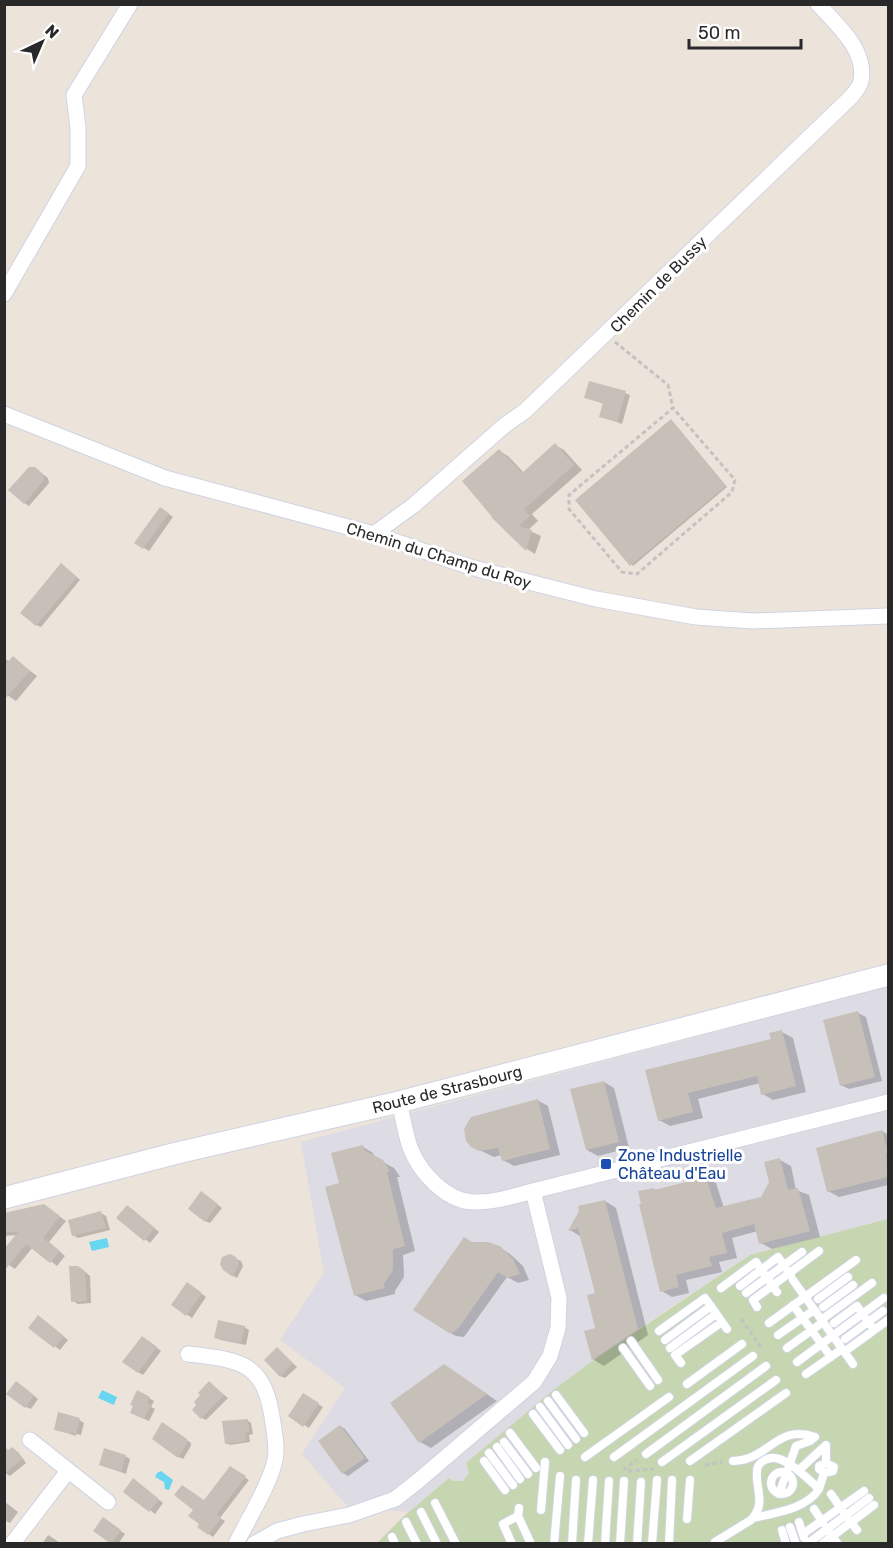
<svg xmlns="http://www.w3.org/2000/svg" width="893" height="1548" font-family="Rubik,sans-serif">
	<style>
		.industrial { fill: #dddbe3 }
		.cemetery { fill: #c5d6b0 }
		.water { fill: #69d6f1 }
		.shadow { fill: #0003 }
		.building { fill: #c7c0b9 }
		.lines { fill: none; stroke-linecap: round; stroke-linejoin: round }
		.lane-casing { stroke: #cfd4e2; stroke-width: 10 }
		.street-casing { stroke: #cfd4e2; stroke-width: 17 }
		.secondary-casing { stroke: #cfd4e2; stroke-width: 23 }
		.path { stroke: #c3c3c3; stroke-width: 3; stroke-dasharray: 4.5 3; stroke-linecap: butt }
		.lane { stroke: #fff; stroke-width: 8 }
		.street { stroke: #fff; stroke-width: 15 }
		.secondary { stroke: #fff; stroke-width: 21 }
		.transit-dot { fill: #1a4fb4; stroke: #fff; stroke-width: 2 }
		.labels { text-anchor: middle; stroke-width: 6; stroke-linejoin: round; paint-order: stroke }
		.street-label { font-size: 16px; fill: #292929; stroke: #fff }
		.transit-label { font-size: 16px; fill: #164399; stroke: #fff; text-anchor: start }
	</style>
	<rect width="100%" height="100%" fill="#ece3da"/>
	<path class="industrial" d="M888,986V1219L750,1255L619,1342L579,1371L466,1463L469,1473L463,1481H453L449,1478L409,1512L347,1506L302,1454L345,1388L280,1340L324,1273L301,1142Z"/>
	<path class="cemetery" d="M888,1219V1543L376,1544L404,1516L449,1478L453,1481H463L469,1473L466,1463L551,1392L591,1362L750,1255Z"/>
	<path class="water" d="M107,1238L109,1247L92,1251L89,1242Z
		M102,1390L117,1397L114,1405L98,1398Z
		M161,1471L173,1480L169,1490L165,1489L164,1482L155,1477L157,1473Z"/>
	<path class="shadow" d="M625,393L630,395L622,424L601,416L604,404L585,397Z
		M673,422L727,487L633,566L577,500Z
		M555,445L564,450L582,470L532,514L538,521L528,530L541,536L535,554L527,549L497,521L499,451L508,456L524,473Z
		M35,468L48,478L49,483L29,506L24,503Z
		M165,511L173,517L149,551L136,543Z
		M66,568L80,580L41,627L36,625Z
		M4,658L10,662L13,658L37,676L16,701L4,693Z
		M858,1013L866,1017L882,1081L849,1089L841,1085Z
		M782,1032L793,1038L806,1092L773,1100L763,1094L760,1083L698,1099L703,1118L670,1126L659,1120L647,1071L772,1040Z
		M604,1082L614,1088L629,1148L598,1156L587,1150Z
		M537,1100L548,1106L560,1155L514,1166L503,1160L501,1155L494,1157L475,1148Z
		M882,1131L888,1135V1185L839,1197L828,1191Z
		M363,1147L373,1153L374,1157L394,1168L400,1177H397L415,1251L403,1255L404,1277L395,1291V1294L366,1301L355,1295L341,1184Z
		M780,1160L791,1166L796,1190L809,1195L820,1237L772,1249L761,1243L758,1231L732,1238L737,1258L719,1262L722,1272L686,1280L689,1293L672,1297L662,1291L654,1189L656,1191L692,1182L705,1177L716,1183L724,1208L762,1198Z
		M207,1196L222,1208L210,1223L205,1221Z
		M605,1201L616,1208L648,1335L604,1366L594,1360L586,1332L597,1329V1294L580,1236L570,1230Z
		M49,1209L66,1221L49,1242L65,1256L57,1266L33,1247L15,1269L9,1265L4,1262L18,1235L4,1236V1215Z
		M133,1210L159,1232L150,1243L118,1218Z
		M101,1213L106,1216L110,1230L78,1238L73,1235Z
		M473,1243L500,1248L510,1254L523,1266L529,1280L518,1283L507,1277L464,1337L456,1336L445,1330Z
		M230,1256L241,1261L243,1266L237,1278L224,1269Z
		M83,1270L90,1276L91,1303L78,1304L73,1301Z
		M193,1287L206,1297L192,1318L173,1305Z
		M43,1320L68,1340L60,1350L30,1327Z
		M244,1327L249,1330L246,1345L221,1340L216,1338Z
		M147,1340L161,1351L143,1375L138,1372Z
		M277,1349L297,1367L285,1378L280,1376Z
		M455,1372L497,1401L431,1448L420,1442L392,1403Z
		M209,1383L228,1398L206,1420L202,1418Z
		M21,1386L38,1399L31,1409L26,1407Z
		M138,1392L154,1401L151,1407L155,1409L149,1421L136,1415Z
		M304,1395L323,1407L309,1428L290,1416Z
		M79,1420L84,1423L81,1435L76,1434V1436L55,1429Z
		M247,1420L251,1423L253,1434L249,1435L250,1442L230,1445L226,1443Z
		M163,1424L191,1443V1446L183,1459L179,1457Z
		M340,1426L345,1429L369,1461L348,1476L343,1473Z
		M13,1449L18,1452L26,1463L10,1476L5,1473Z
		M125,1456L130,1459L126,1474L101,1465Z
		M231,1468L249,1480L220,1518L225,1521L213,1537L199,1527L205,1502Z
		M138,1483L163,1503L155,1514L125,1491Z
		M4,1501L18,1512L10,1523L4,1520Z
		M108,1522L125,1534L118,1544H113L95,1530Z
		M48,1535L53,1538L61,1544H42Z"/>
	<path class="building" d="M589,381L626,391L617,422L599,417L603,403L584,398Z
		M671,419L726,486L630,566L575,500Z
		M555,443L574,465L524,509L530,516L518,526L532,530L526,551L491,517L493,518L462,481L499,449L522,473Z
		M29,467H35L43,474L44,480L24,504L8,490Z
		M160,507L169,513L143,549L134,543Z
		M61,563L77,577L36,626L20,613Z
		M13,656L30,671L4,700V666Z
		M858,1011L875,1077L840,1086L823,1020Z
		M782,1030L796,1086L761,1095L757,1076L688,1093L693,1112L658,1121L645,1070L771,1039L769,1033Z
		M604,1081L619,1142L586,1150L570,1089Z
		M538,1099L550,1149L502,1161L498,1148L479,1151L471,1147L466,1141L464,1129L471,1117Z
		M882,1130L888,1153L886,1154L888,1177L827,1192L816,1148Z
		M363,1145L364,1150L383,1160L390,1171L387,1172L405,1246L393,1249V1270L384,1284L385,1288L354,1296L325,1187L339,1183L331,1153Z
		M780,1158L788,1190L798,1188L810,1231L759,1244L754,1224L722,1233L727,1253L709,1257L712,1266L676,1275L679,1287L660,1292L639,1204H641L638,1191L654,1188V1190L690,1181L689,1179L705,1175L716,1208L761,1197L769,1182L764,1162Z
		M201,1191L218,1204L205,1222L188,1209Z
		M605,1200L638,1329L592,1360L584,1331L595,1328L587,1295L595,1293L578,1228L568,1231L579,1211L578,1206Z
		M44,1204L60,1216L43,1238L60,1251L50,1263L26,1244L4,1271V1249L18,1232H4V1213Z
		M127,1205L155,1228L144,1241L116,1218Z
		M101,1211L106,1228L72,1236L68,1220Z
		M464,1237L472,1242H488L500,1246L513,1259L520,1274L507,1278L498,1272L460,1326L454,1332L449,1333L413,1310Z
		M230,1254L236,1257L239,1263L233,1277L223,1270L220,1264L222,1257Z
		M69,1266H78L85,1271L87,1301L71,1302Z
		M187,1282L202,1293L186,1316L171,1305Z
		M38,1315L64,1336L54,1348L28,1328Z
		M218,1320L245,1326L241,1343L214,1338Z
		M142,1336L157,1347L138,1373L122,1362Z
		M277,1347L293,1363L280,1377L264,1360Z
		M444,1364L487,1394L419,1443L390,1403Z
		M16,1381L34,1395L25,1408L6,1394Z
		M209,1381L224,1395L201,1419L192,1410L196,1405L194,1402L200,1395L198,1393Z
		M137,1390L150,1397L147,1403L151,1405L144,1419L130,1413L133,1406L130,1405Z
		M303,1393L319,1403L303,1427L288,1416Z
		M58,1412L80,1418L76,1434L71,1432V1434L54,1430Z
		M248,1419L249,1432L245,1433L247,1441L225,1444L222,1421Z
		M162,1422L187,1439V1443L178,1458L152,1439Z
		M340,1425L365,1458L342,1474L318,1441Z
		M4,1446L8,1450L13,1447L22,1459L4,1474Z
		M104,1448L126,1455L121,1472L99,1465Z
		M230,1466L246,1476L217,1514L221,1518L208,1535L197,1527L199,1524L188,1516L193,1510L174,1495L182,1485L204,1500Z
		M133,1478L159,1499L149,1512L123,1492Z
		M103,1517L121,1530L111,1544L93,1531Z"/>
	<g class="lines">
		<g class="lane-casing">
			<path id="lane" d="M793,1280L853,1364
				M740,1286L778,1257L791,1275
				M721,1288L756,1262L777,1292
				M746,1293L802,1252
				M818,1299L848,1277
				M793,1305L831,1357
				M757,1307L753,1300L819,1251
				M823,1307L853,1285
				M821,1320L872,1283
				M769,1323L856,1260
				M834,1323L857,1306L874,1330
				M659,1331L705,1298L722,1322
				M778,1335L814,1310
				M845,1339L883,1311
				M665,1340L711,1306
				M631,1341L658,1380
				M623,1348L650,1386
				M670,1348L716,1314
				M787,1348L823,1322
				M844,1352L888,1320
				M797,1362L884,1298
				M681,1363L675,1355L722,1322L727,1329
				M806,1374L842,1349
				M687,1384L742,1344
				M556,1395L584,1433
				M548,1401L576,1439
				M540,1407L568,1445
				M533,1414L560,1450
				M510,1433L536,1468
				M504,1442L528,1474
				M497,1447L520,1479
				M489,1453L513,1485
				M646,1454L766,1366
				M585,1457L669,1397
				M614,1457L753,1356
				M484,1461L505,1490
				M690,1461L786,1393
				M733,1461C768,1461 777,1423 815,1437L810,1441L796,1446L779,1494
				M662,1462L776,1380
				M799,1470L826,1445V1463
				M771 1483a11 11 0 1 1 22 0a11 11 0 1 1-22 0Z
				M819,1489L824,1473L819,1469V1466L826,1463L834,1467L833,1471L824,1473
				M831,1494L842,1510
				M435,1503L456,1544
				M814,1509L823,1523
				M541,1510L545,1462
				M421,1512L437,1544
				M518,1516L531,1544
				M687,1519L690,1480
				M849,1520L857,1530
				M406,1522L417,1544
				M799,1522L804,1538
				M790,1527L796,1544
				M782,1530L786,1544
				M830,1533L838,1544
				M803,1534L864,1491
				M392,1537L395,1544
				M715,1542L751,1520C767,1503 755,1489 757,1471C757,1466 761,1462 765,1460C781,1450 807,1478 819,1489C807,1509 774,1513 753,1518
				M512,1544L503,1524L518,1516L519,1508
				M554,1544L560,1476
				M572,1544L576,1480
				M588,1544L593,1480
				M605,1544L609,1481
				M620,1544L624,1481
				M637,1544L641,1482
				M652,1544L657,1480
				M669,1544L672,1480
				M807,1544L869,1498
				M822,1544L874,1505"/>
		</g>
		<g class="street-casing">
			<path id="street" d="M4,294L78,166V128L74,95L130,4
				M4,414L165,478L374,534L470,567L596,599L696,617L753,621L888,616
				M374,534L414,505L505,425L525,411L851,97C854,93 860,87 861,81C867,50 837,25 818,4
				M399,1102C403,1117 405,1133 410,1147C419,1172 446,1201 473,1202C493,1203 514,1196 533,1191L888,1102
				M188,1354C243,1360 265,1363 273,1423C275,1435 278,1453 274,1464C267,1490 248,1519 236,1544
				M30,1440L108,1502
				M12,1544L68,1471
				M254,1544L277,1531L303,1524L349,1515L395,1499L418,1481L534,1382L550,1356L558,1328L559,1298L533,1191"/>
		</g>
		<g class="secondary-casing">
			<path id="secondary" d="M4,1198L177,1153L399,1102L888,975"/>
		</g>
		<path class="path" d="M615,342L668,385L673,408L569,495V509L622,572L637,574L732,492L735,480L673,408
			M741,1319L761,1347
			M705,1465L723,1462
			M623,1470L637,1460
			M628,1471L654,1469"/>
		<use href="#lane" class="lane"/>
		<use href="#street" class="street"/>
		<use href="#secondary" class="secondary"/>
	</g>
	<rect class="transit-dot" x="600" y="1158" width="12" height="12" rx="3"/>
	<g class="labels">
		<g class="street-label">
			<text transform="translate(658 284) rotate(-45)" y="6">Chemin de Bussy</text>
			<text transform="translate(439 555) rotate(17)" y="6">Chemin du Champ du Roy</text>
			<text transform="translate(447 1089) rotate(-14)" y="6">Route de Strasbourg</text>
		</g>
		<g class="transit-label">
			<text x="618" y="1161">Zone Industrielle<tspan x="618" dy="18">Château d'Eau</tspan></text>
		</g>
	</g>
	<rect width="893" height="1548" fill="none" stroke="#292929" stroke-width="12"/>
	<g transform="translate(42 42) rotate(44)" stroke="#ffffff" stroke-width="4.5" paint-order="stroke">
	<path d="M0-4.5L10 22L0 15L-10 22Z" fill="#292929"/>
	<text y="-9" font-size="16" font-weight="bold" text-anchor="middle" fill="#292929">N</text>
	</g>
	<path d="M689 39v9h112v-9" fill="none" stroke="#292929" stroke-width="3"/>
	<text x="698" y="39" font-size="18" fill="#292929" stroke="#ffffff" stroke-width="4.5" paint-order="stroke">50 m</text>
</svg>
